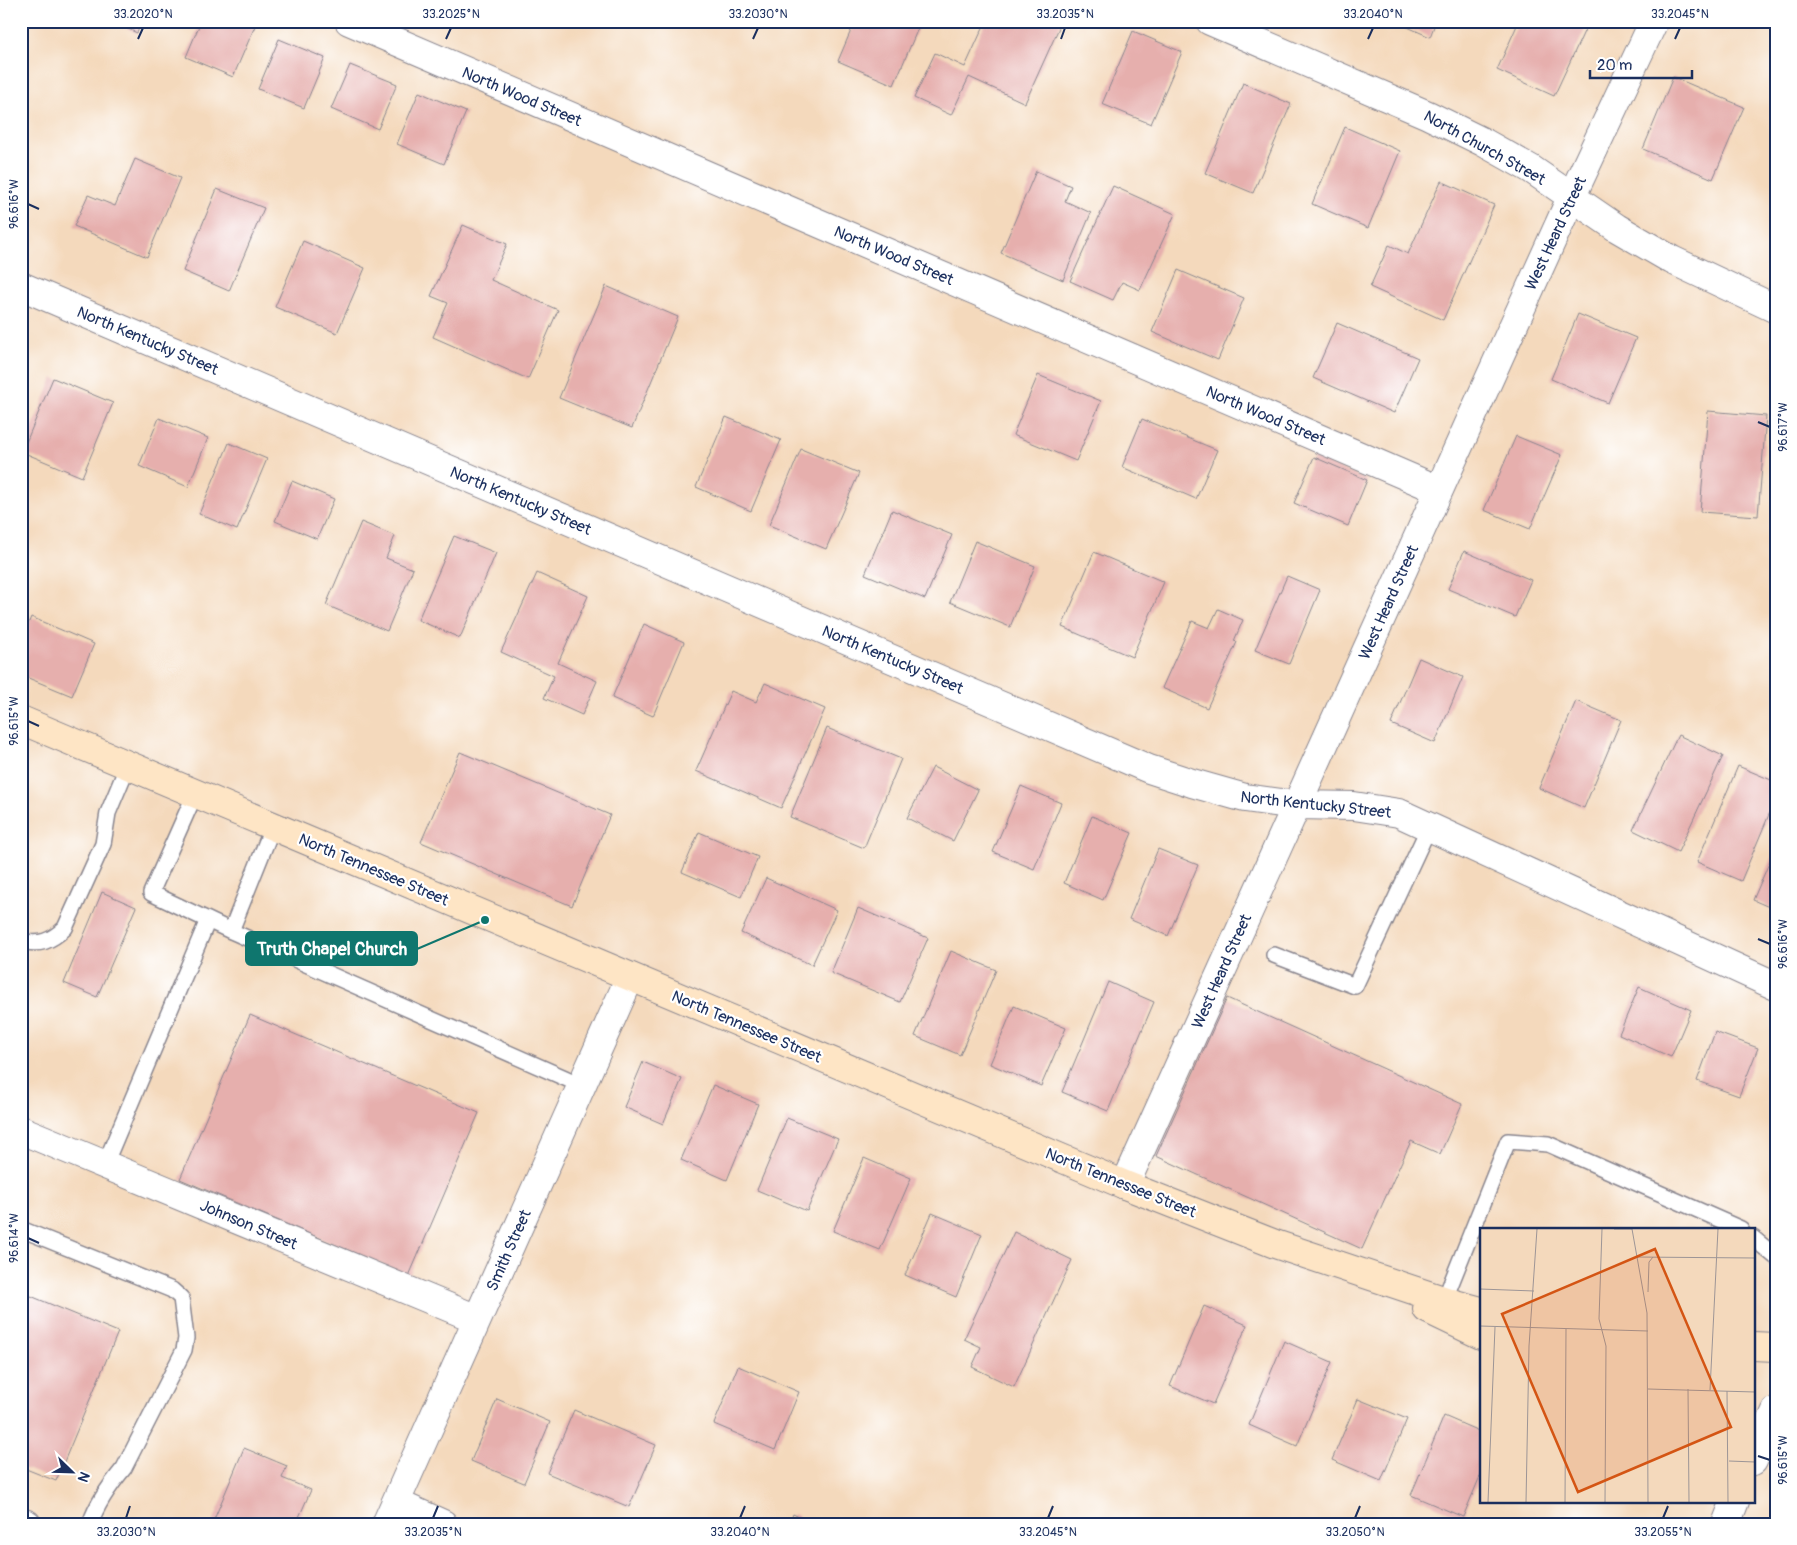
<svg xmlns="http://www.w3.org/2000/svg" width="1797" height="1545" font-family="Pangolin,sans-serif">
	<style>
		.building { fill: #e6afad }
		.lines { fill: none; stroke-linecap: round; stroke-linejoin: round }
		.lane-casing { stroke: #88848d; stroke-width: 18 }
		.street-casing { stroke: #88848d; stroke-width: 30 }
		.secondary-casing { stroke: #88848d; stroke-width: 30 }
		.lane { stroke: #fff; stroke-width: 15 }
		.street { stroke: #fff; stroke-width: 28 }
		.secondary { stroke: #fee5c5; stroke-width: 28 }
		.ticks { fill: none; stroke: #1b2f5e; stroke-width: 2 }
		.labels { text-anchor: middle; stroke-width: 4.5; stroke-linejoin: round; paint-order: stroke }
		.street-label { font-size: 16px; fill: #1b2f5e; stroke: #fff }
		.inset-road { fill: none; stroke: #9d9596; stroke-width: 1 }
		.view { fill: #d45514; fill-opacity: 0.15; stroke: #d45514; stroke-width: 2.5 }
		.inset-edge { fill: none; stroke: #1b2f5e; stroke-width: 2.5 }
		.leader { fill: none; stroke: #0f766e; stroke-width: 2 }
		.callout-dot { fill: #0f766e; stroke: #fff; stroke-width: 2 }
		.callout { fill: #0f766e; stroke: #0f766e; stroke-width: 2 }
		.callout-label { font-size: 18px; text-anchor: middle; font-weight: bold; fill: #fff }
		.neatline { fill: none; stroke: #1b2f5e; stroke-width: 2 }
		.ticks-label { font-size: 12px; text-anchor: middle; fill: #1b2f5e }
	</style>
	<rect width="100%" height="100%" fill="#fff"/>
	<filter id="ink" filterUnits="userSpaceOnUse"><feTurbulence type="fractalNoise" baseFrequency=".02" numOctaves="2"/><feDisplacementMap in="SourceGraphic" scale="10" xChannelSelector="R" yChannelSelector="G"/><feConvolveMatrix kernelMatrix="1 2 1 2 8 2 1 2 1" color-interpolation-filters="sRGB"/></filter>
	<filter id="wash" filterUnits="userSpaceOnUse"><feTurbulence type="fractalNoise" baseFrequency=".0096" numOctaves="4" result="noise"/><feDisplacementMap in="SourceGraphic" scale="20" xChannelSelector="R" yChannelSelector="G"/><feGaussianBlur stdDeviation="1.12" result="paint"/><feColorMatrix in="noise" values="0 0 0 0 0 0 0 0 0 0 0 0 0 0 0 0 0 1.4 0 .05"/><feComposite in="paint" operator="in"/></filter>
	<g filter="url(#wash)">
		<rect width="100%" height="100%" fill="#f4d9bc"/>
		<g id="blocks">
			<path class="building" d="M111,21H142L137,33Z
				M201,21H244L255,26L233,77L186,57Z
				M855,21H921L894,85L838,61Z
				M986,21H1062L1025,103L969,77L951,115L914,98L935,53L965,67Z
				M1394,21H1436L1430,37Z
				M1519,21H1589L1554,96L1497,70Z
				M1133,31L1182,52L1151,124L1102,104Z
				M279,39L325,58L304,108L258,89Z
				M350,65L397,84L378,129L331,109Z
				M1673,77L1744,107L1713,179L1643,149Z
				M1243,83L1291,104L1253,193L1205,173Z
				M419,92L466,112L444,164L397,144Z
				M1345,127L1400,151L1368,228L1312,204Z
				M135,159L180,178L147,257L74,226L88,195L115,206Z
				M1036,171L1071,186L1065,201L1091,213L1063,280L1001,253Z
				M1441,181L1494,205L1443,320L1370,287L1389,245L1408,254Z
				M1113,186L1175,214L1140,290L1122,282L1113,300L1070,281Z
				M217,189L264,208L229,291L183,271Z
				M463,225L507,244L491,280L558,310L528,379L433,337L448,303L431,296Z
				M303,241L365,268L337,333L275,307Z
				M1178,270L1244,298L1218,360L1152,332Z
				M606,286L678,317L632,428L559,398Z
				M1578,314L1636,338L1608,403L1551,379Z
				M1337,323L1418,358L1394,413L1313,378Z
				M1038,375L1101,401L1076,461L1013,435Z
				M53,378L113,403L82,477L22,452Z
				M1708,411L1766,416L1758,516L1700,512Z
				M726,417L781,440L751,511L696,487Z
				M159,418L208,438L188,487L139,466Z
				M1142,419L1217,450L1196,499L1122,467Z
				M1516,436L1562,455L1530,529L1484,510Z
				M229,443L267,459L237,530L199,514Z
				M801,449L859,473L826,549L769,525Z
				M1314,457L1367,480L1348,526L1294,503Z
				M292,481L334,499L317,539L275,521Z
				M892,510L952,535L925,599L865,574Z
				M361,522L395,536L386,558L413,569L387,631L326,605Z
				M454,536L496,553L460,638L418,620Z
				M975,541L1035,566L1010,627L950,602Z
				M1464,551L1531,580L1515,617L1448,589Z
				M1094,552L1164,582L1132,657L1062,627Z
				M537,573L588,596L558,663L597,681L582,715L544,698L554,676L501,652Z
				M1287,576L1320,590L1289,664L1255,650Z
				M1218,609L1243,620L1234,641L1237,642L1207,708L1162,688L1192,621L1209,628Z
				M31,617L94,644L72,696L21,675V641Z
				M644,624L684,642L653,716L612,698Z
				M1419,658L1463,677L1435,743L1391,724Z
				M765,683L825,709L781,808L696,771L731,691L756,702Z
				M1576,701L1621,720L1584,808L1539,788Z
				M827,728L901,759L864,848L790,817Z
				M1678,735L1723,756L1678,852L1633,830Z
				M460,752L610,815L572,906L421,842Z
				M1738,766L1776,782V798L1741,881L1697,862Z
				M933,767L978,790L953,841L907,818Z
				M1021,786L1061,803L1034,869L993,852Z
				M1092,816L1132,833L1103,900L1064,883Z
				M699,832L758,857L741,897L682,872Z
				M1776,847V910L1753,900Z
				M1158,849L1198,865L1168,936L1129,919Z
				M766,878L837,910L812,965L741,933Z
				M102,892L136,907L97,997L64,983Z
				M858,908L928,938L900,1002L831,973Z
				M951,951L996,970L960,1055L915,1036Z
				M1108,982L1154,1002L1108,1111L1062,1092Z
				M1639,987L1691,1010L1671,1057L1619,1034Z
				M1227,998L1462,1104L1440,1154L1411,1141L1362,1249L1156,1156Z
				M1014,1006L1066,1028L1041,1086L990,1064Z
				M250,1015L479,1113L409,1276L180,1179Z
				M1715,1032L1758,1048L1739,1096L1697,1081Z
				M643,1062L682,1079L663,1124L624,1107Z
				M713,1085L758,1104L727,1180L681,1160Z
				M787,1118L838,1139L807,1211L757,1190Z
				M864,1158L911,1178L880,1250L833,1231Z
				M932,1213L982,1234L956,1297L905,1275Z
				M1014,1232L1072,1260L1014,1387L972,1367L981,1347L964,1339Z
				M21,1292L118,1332L56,1481L21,1467Z
				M1204,1306L1247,1325L1213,1404L1170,1386Z
				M1284,1341L1332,1362L1297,1446L1249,1425Z
				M738,1366L799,1392L775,1450L714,1424Z
				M497,1399L550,1422L524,1483L471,1461Z
				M1358,1399L1407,1419L1381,1481L1332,1460Z
				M574,1410L656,1445L629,1507L547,1473Z
				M1444,1416L1481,1432V1474L1463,1517L1411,1495Z
				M244,1448L287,1466L282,1478L311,1490L296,1524H217L213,1522Z
				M793,1514L814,1524H789Z"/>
		</g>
	</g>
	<g filter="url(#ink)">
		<use href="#blocks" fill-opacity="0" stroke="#88848d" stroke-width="1"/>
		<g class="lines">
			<g class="lane-casing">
				<path id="lane" d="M195,794L151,893L231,931
					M273,826L231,931L581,1085
					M21,941C40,946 51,941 65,928L103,844L108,813L128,765
					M1274,955L1355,986L1429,827
					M105,1164L208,920
					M21,1229L172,1290L181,1298L186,1338L184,1350L124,1468C110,1485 97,1503 90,1524
					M1753,1238L1776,1257
					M1442,1306L1508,1141L1548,1144L1741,1229"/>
			</g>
			<g class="street-casing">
				<path id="street" d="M349,21L1439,490
					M1210,21L1428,115L1483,142L1531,169L1617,228L1672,260L1776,309
					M21,286L1149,769L1192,783L1245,798L1296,805L1354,806L1399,813L1776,986
					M21,1130L477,1319
					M1125,1185L1571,198L1654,21
					M1753,1461L1776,1411
					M396,1503L443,1524
					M21,1522L27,1524
					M386,1524L630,977
					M1726,1524L1735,1501"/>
			</g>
			<g class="secondary-casing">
				<path id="secondary" d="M21,720L1125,1185L1275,1244L1455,1304L1481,1311
					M1427,1309L1481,1335
					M1753,1346L1776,1347"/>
			</g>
			<use href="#lane" class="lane"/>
			<use href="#street" class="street"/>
			<use href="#secondary" class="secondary"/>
		</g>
	</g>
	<path class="ticks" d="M138,39L143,28M446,39L451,28M753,39L758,28M1061,39L1065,28M1368,39L1373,28M1675,39L1680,28M28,204L39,209M1758,422L1770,427M28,721L39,726M1758,939L1770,944M28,1238L39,1243M1758,1456L1770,1460M126,1518L130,1506M433,1518L438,1506M740,1518L745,1506M1048,1518L1053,1506M1355,1518L1360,1506M1663,1518L1668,1506"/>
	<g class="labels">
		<g class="street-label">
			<text transform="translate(522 96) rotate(23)" y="6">North Wood Street</text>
			<text transform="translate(1485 147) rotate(29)" y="6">North Church Street</text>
			<text transform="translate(1555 233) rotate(-65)" y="6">West Heard Street</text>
			<text transform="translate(894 255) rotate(23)" y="6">North Wood Street</text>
			<text transform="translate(148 340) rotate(23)" y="6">North Kentucky Street</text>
			<text transform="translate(1266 415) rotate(23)" y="6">North Wood Street</text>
			<text transform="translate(521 500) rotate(23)" y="6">North Kentucky Street</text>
			<text transform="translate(1388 602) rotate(-66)" y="6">West Heard Street</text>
			<text transform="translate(893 659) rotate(23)" y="6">North Kentucky Street</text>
			<text transform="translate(1316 804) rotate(6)" y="6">North Kentucky Street</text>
			<text transform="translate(374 869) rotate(23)" y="6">North Tennessee Street</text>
			<text transform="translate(1221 971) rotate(-66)" y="6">West Heard Street</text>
			<text transform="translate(747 1026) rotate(23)" y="6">North Tennessee Street</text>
			<text transform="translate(1121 1182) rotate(22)" y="6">North Tennessee Street</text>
			<text transform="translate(249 1224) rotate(23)" y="6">Johnson Street</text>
			<text transform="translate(508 1250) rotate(-66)" y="6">Smith Street</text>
		</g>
	</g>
	<g transform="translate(1480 1228)">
		<rect width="275" height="275" fill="#f4d9bc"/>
		<path class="inset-road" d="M122,1L119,91L126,118L125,274M134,1H152M152,1L167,85L168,274M155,29L275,30M0,61L54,63M168,64L169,34L173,29M0,98L168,103M168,161L275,164M208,161L209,274M230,162L238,1M247,163L248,274M249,233L275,234M8,274L15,99M46,274L49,118L57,1M85,274L86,101"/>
		<path class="view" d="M175,21L251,199L98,264L22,86Z"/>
		<rect width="275" height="275" class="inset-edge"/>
	</g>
	<path class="leader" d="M485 920L417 949"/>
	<circle class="callout-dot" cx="485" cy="920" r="5"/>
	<rect class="callout" x="246" y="932" width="171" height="33" rx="5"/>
	<g class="callout-label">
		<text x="332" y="955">Truth Chapel Church</text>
	</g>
	<rect width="1797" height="1545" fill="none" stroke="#fff" stroke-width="55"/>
	<g transform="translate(72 1472) rotate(113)" stroke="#ffffff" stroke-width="4" paint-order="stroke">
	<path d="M0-4L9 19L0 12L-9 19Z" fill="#1b2f5e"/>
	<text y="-8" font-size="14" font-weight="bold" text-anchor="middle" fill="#1b2f5e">N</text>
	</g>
	<path d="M1590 70v8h102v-8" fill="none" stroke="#1b2f5e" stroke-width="2.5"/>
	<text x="1597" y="70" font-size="15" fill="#1b2f5e" stroke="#ffffff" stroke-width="4" paint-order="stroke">20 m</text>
	<rect x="28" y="28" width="1742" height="1490" class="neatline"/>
	<g class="ticks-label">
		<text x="143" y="18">33.2020°N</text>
		<text x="451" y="18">33.2025°N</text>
		<text x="758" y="18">33.2030°N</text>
		<text x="1065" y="18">33.2035°N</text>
		<text x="1373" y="18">33.2040°N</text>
		<text x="1680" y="18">33.2045°N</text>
		<text transform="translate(14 204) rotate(-90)" y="4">96.616°W</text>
		<text transform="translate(1783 427) rotate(-90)" y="4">96.617°W</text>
		<text transform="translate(14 721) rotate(-90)" y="4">96.615°W</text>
		<text transform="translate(1783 944) rotate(-90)" y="4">96.616°W</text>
		<text transform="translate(14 1238) rotate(-90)" y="4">96.614°W</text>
		<text transform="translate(1783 1460) rotate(-90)" y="4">96.615°W</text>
		<text x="126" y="1536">33.2030°N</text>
		<text x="433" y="1536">33.2035°N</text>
		<text x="740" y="1536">33.2040°N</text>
		<text x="1048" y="1536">33.2045°N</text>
		<text x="1355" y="1536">33.2050°N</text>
		<text x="1663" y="1536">33.2055°N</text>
	</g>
</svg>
